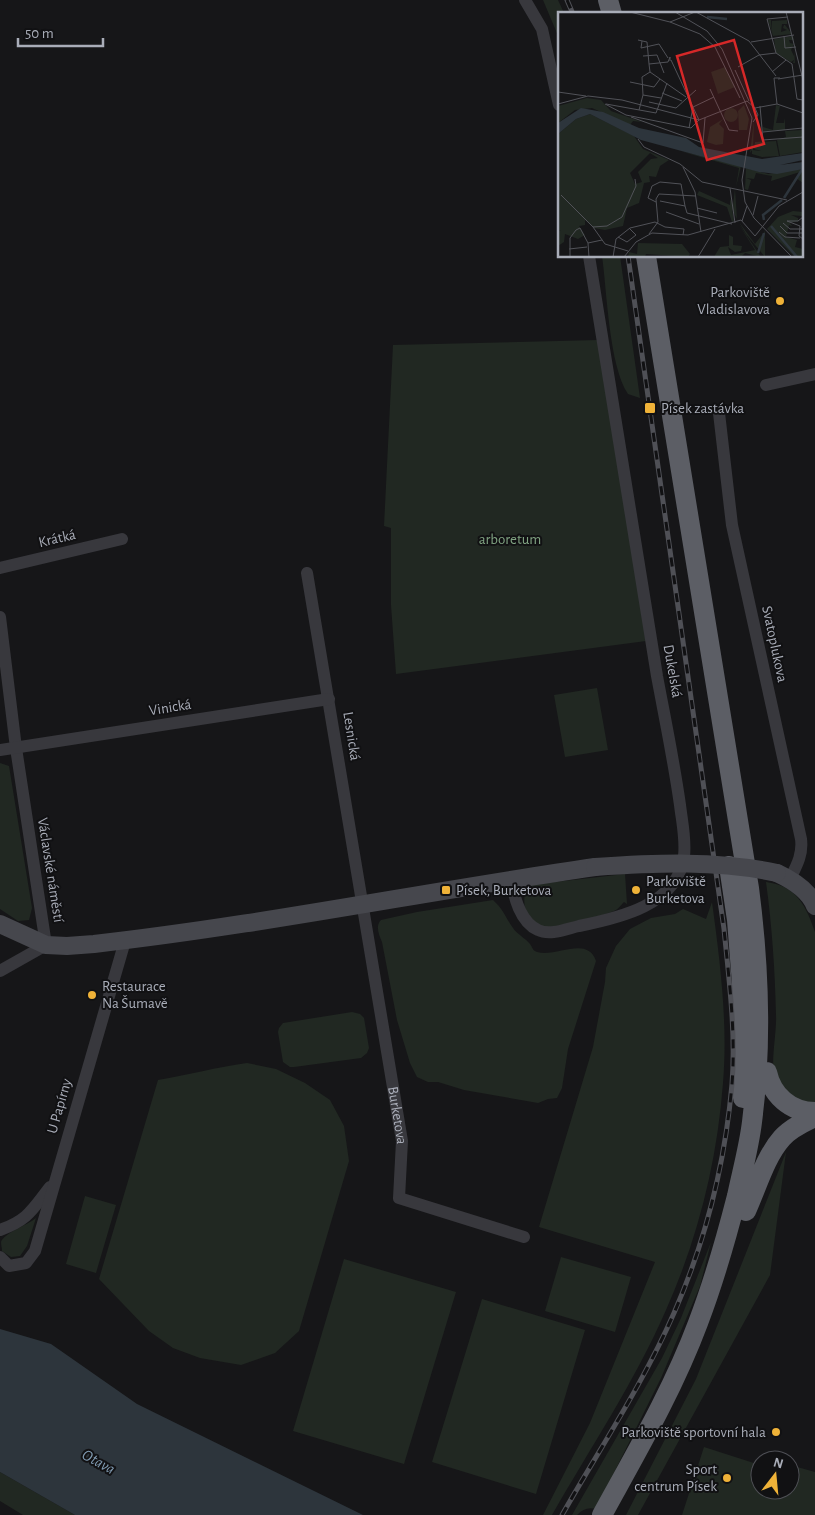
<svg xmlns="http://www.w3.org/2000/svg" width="815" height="1515" font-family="'Alegreya Sans',sans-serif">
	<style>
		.green { fill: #212822 }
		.water { fill: #2d353c }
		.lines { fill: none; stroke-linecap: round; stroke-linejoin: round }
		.minor { stroke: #38383d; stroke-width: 12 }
		.secondary { stroke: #46474d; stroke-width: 18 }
		.trunk { stroke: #5c5e65; stroke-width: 20 }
		.rail-casing { stroke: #4f5056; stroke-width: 5 }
		.rail { stroke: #111113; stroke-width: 3; stroke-dasharray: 9; stroke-linecap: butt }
		.secondary-bridge { stroke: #46474d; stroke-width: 18 }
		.poi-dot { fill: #efb238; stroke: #111113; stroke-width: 2 }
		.labels { text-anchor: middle; stroke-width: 4; stroke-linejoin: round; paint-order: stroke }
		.poi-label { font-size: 15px; fill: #a9adb8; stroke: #111113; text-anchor: start }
		.street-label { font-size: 15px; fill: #a9adb8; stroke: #111113 }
		.park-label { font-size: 15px; fill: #80a382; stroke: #111113 }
		.water-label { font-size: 16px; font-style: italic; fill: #809bb2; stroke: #111113 }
		.inset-river { fill: none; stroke: #2d353c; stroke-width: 2.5 }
		.inset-road { fill: none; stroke: #515258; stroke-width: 1 }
		.view { fill: #d62828; fill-opacity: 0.15; stroke: #d62828; stroke-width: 2.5 }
		.inset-edge { fill: none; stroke: #a9adb8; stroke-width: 2.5 }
	</style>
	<rect width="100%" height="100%" fill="#161618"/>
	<path class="green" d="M543,0H558L564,13L559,14V38Z
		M602,256H620L640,398L628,394C609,366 607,291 602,256Z
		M598,340L646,641L396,674L391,605V528L384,526L393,345Z
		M597,688L608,750L565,757L554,695Z
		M0,763L9,766L32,908L29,920L18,921L0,909Z
		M625,874L627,904L624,902C622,904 619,908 616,910C610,914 552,929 545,927C525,923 519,900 529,885Z
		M766,882C797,886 806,906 815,932V1104C796,1105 779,1090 774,1072C771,1061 777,1029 776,1015C775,970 772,926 766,882Z
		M493,900C504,910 505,917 513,928C517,934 525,938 530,944C533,948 532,950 537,952C556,958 587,935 596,961L568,1049L562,1088L557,1098L548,1099L538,1103L464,1090L438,1082H428L417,1077L410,1063L397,1020L382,942C379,935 375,926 381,920L417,912Z
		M712,902C720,961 728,1023 723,1083C717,1162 698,1238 666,1310C635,1381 591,1447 552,1515H543L590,1423L655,1262L539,1227L593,1047L605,982L606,968L616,946L630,929L651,918L675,914L683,909L706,919Z
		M352,1012L360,1014L364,1018L369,1048L367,1053L361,1058L294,1067H290L283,1062L278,1032L279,1028L283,1023Z
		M247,1063L276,1069L305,1083L330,1100L344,1126L349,1161L299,1331L275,1353L241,1365L200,1358L173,1348L149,1331L99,1279L158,1080C188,1075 217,1067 247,1063Z
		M786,1152L770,1275L638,1515H626L696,1379Z
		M85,1196L116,1205L96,1273L66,1264Z
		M36,1218L27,1246L20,1256L11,1257L2,1251C2,1248 1,1245 1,1242C4,1233 28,1225 36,1218Z
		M711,1242L700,1286L661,1378L596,1509C588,1507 583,1509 577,1515H572L662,1358L681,1318Z
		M561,1257L631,1277L615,1332L545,1311Z
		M344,1259L456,1292L404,1464L293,1431Z
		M482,1299L585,1330L536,1494L432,1462Z
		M704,1447L760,1465V1490H790V1465L815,1472V1515H682Z
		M0,1472L75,1515H23L0,1501Z"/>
	<path class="water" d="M0,1329L51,1344L137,1404L363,1515H75L0,1472Z"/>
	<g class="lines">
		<g class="minor">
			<path d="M525,0L542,29L559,105"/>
			<path d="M766,385L815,374"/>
			<path d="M719,413L732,525L801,839C803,854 797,865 790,879"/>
			<path d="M0,568L122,539"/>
			<path id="s1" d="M307,573L402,1141L399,1198L524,1237"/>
			<path d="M0,617L16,748L46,945L0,971"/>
			<path d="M0,750L329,699"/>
			<path d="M511,879C514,897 520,922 538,930C550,936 566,929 579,926C619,918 678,905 684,856C686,839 682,822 680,805C674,762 665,719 657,676C633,536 611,396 589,256"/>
			<path d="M0,1230C28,1220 32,1210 50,1187"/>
			<path d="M0,1257L9,1266L26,1263L35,1251L125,941"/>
		</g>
		<path class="secondary" d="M777,873C792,880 809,890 815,906
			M0,924L46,945L67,946L94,944C262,925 428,891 595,867"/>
		<path class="trunk" d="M608,0L612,14
			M729,866L737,920L742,984L743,1098
			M767,1072C772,1095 790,1112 815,1112
			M746,1211C757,1187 765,1157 782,1138C791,1128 804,1122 815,1117
			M602,1515C636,1453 673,1390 698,1323C714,1281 726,1239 737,1196C742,1172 749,1147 752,1122C762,1045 759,965 749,888L646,256"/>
		<g class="rail-casing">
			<path id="rail" d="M567,0L573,14
				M562,1515C600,1448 643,1384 674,1313C706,1240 725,1163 732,1084C736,1032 729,980 724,929L628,256"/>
		</g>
		<use href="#rail" class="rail"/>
		<path class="secondary-bridge" d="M595,867C655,863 718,860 777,873"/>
	</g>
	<g class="poi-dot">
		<circle cx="780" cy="301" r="5"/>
		<rect x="644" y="402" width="12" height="12" rx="2.5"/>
		<rect x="441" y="885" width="10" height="10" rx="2.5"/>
		<circle cx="636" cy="890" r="5"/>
		<circle cx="92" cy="995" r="5"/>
		<circle cx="776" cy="1432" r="5"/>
		<circle cx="727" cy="1478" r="5"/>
	</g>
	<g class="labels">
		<g class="poi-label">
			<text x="770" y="297" text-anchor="end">Parkoviště<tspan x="770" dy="17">Vladislavova</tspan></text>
			<text x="661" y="413">Písek zastávka</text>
			<text x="646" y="886">Parkoviště<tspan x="646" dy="17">Burketova</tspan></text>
			<text x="456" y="895">Písek, Burketova</text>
			<text x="102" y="991">Restaurace<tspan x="102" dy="17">Na Šumavě</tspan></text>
			<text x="766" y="1437" text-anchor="end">Parkoviště sportovní hala</text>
			<text x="717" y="1474" text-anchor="end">Sport<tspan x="717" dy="17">centrum Písek</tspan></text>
		</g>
		<g class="street-label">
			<text transform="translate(57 538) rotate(-13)" y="5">Krátká</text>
			<text transform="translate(775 644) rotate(78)" y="5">Svatoplukova</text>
			<text transform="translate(673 671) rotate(80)" y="5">Dukelská</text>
			<text transform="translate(170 707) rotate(-9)" y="5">Vinická</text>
			<text transform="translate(352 736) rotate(81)" y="5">Lesnická</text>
			<text transform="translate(51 870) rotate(81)" y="5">Václavské náměstí</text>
			<text transform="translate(59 1106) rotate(-74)" y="5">U Papírny</text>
			<text dy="5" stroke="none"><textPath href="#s1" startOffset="550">Burketova</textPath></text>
		</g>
		<g class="park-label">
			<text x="510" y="544">arboretum</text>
		</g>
		<g class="water-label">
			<text transform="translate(99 1461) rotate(29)" y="6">Otava</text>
		</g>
	</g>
	<g transform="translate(558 12)">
		<rect width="245" height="245" fill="#161618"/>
		<path d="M229,7L213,8L214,20V9L229,8V12H224L223,20L229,18L225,16L226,13H227L234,22L215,24L210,8ZM235,24L236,28H231L232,31L236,32L233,38L236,44V38L237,51H235L236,48L233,50L218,41L216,27ZM167,55L177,75L160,82L153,60ZM29,86L43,88L53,99L84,110L75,109L72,113L34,96L17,98L0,111V94ZM186,93L191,107L189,118H181L180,99ZM218,93L222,94L218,111H226L227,106V118L205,119V115L215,118ZM166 103a7 7 0 1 1 14 0a7 7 0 1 1-14 0ZM32,102L76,124L85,137L111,148L102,154L98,165L91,164L92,170L86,171L81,191L69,196L65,214L47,218L36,216L27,208V213L21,214L27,223L20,227L7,222L6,230L0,234V219H3L0,218V122L18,107ZM92,141L100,146L93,147L80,160L84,170L77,172L72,161ZM165,107L161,112L166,117L165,132L158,133L149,130L152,115ZM196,108L195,138L203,139L196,137L197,130L218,129L221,144L204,145L194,142V138L192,141ZM244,118L245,140L222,144L219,128L228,125L227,119ZM122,139L183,154L178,175L181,156ZM188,156L210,162L242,157L245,159V171L238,166L242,160L213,169L214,164L198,161L196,167L188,166L193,168L190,178L187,177ZM177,177L179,207L174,197L176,209L174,210L169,195L139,183L141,179L172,193V187L175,193ZM235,199L245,200L244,204L233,203L240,206V209L232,211L234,214L231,213L228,225L239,228L237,235L245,237V245H237L209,217L220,205ZM181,210L197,232L207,219V245L188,222ZM180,211L203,245L187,241L183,245H156L162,235L171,234V223L175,225V233L184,234L183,239L177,240L170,235L173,243L197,238ZM80,231L124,232L132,242L130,245L88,242L87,245H70L71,240L79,242Z" fill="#212822" fill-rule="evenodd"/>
		<path d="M23,96L45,100L81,116L128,126L141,135L204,147L245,141V148L222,153L245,150V157L219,162L201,160L83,128L32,102L18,107L0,122V111Z" fill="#2d353c"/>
		<path class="inset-river" d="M149,5L169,7M226,186L245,156M206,208L205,203L224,188M213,214L239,245M200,241L206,221"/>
		<path class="inset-road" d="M72,0L112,10L137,0M117,0L149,19L164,37L194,106L184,168L187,190L196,206L234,245M138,0L191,29L218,64M228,0L245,68M112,10L142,22L157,35L182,86M226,24L227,36L238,35M80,28L89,30L91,52M84,29L83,36L101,32L110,46M193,30L236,23M218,41L209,7L230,5M85,44L99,43L106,61M234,52L239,87L245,88M180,55L201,43L218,41L234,52M177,58L191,89M92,60L128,85M92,60L91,52L110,50L112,45V49M214,60L228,48M220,67L245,63M72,70L96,75L102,67M152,77L171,118L180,119M0,80L28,84M104,81L124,89M85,83L103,86M91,90L118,96L138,78M0,92L30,84L64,88L141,108L189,89L197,96L219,92L216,66H222M47,92L68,103L133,116L141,108L113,48M48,92L98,101L109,71M219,92L245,101M202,94L205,128L245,125M135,95L156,85M81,98L85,83L84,65L92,60M73,105L145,131L147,106M195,110L200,103L197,96M131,116L135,95M205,120L245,116M80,127L86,135L122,152L144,170L229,188M125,155L137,180L143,220M172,176L177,211M3,183L35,215L47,232L70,239M102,189L127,194L129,201L174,212M98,190L90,186L94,174L102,170L123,172L127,194M139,196L159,201M108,200L141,212M195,203L200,184M184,209L189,194M229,209L242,214L241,224L245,227M229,209H240L245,205M225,211L232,217H245M222,214L229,221H245M35,215L49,214L64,205L78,174L77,167M221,220L227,225L242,226M91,222L100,210L98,187L101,182L138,184M60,225L69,230L78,223L71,216M11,237L29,235M12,245V226L18,218L22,216L30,231M31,245L30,231L44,228M55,245L58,227L72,216L97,210L107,215L126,217L125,223M66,245L78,230L94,221L130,223L183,208L197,224L221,194L245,180M140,245L157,217"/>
		<path class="view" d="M176,28L206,132L149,148L119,44Z"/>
		<rect width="245" height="245" class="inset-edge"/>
	</g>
	<g transform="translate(775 1475) rotate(16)"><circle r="24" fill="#111113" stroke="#4e4f55"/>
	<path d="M0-4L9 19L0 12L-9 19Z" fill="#efb238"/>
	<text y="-8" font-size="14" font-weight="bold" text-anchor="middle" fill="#a9adb8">N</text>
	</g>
	<path d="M18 38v8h85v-8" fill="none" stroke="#a9adb8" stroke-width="2.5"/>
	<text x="25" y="38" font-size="15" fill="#a9adb8" stroke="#111113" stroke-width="4" paint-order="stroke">50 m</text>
</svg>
